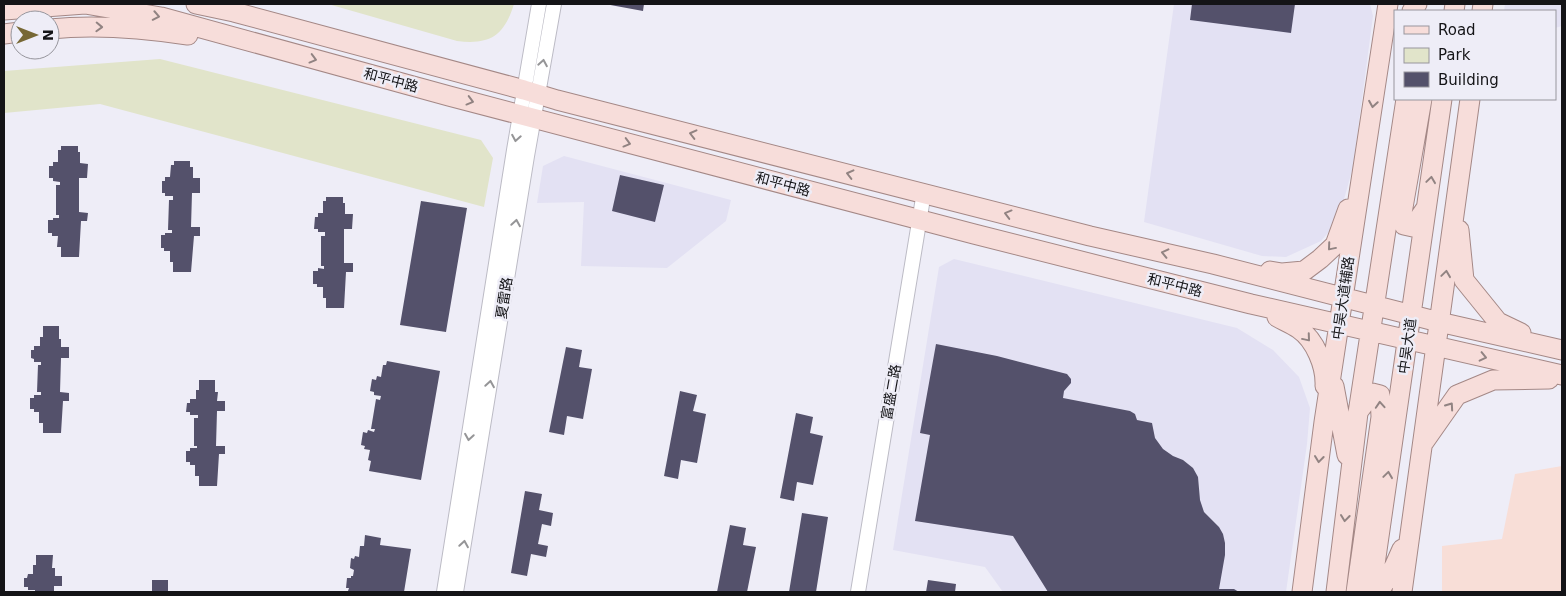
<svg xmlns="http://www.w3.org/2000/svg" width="1566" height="596" font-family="'DejaVu Sans','Noto Sans SC',sans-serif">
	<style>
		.built { fill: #e3e1f3 }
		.education { fill: #f8ded7 }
		.green { fill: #e1e4ca }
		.building { fill: #54516b }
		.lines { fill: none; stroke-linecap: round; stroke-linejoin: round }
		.minor-casing { stroke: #bcbbc5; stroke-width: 16 }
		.major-casing { stroke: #a48886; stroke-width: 21 }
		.minor { stroke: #fff; stroke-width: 14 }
		.major { stroke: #f7ddda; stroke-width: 19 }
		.oneway { stroke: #918382 }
		.oneway2 { stroke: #959597 }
		.labels { text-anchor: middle; stroke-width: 5; stroke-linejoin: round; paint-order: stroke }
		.street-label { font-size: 14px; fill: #141417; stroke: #eeedf7 }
	</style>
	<rect width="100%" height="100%" fill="#eeedf7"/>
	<path class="built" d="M1174,4H1370L1373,16L1353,167L1338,221L1321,241L1286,257L1262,256L1144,222Z
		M1505,4H1562V26L1555,28V11H1504Z
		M564,156L731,200L726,221L667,268L581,266L584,202L537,203L543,166Z
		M954,259L1237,328L1273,350L1299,377L1310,408L1307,444L1286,592H1003L985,567L893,550L939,267Z"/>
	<path class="education" d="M1562,466V592H1442V546L1502,539L1515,474Z"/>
	<path class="green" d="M328,4H514C504,36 490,45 457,41Z
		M160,59L481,140L493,158L484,207L100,104L4,113V71Z"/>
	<path class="building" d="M605,4H644L643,11Z
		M1192,4H1295L1291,33L1190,20Z
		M61,146H78V152H80V163L88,164L87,178H79V212L88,213L87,221H81L79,257H61V247H57L58,236H52V233H48V220H53V218H59V215H56V185H60V182L53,181V178H49V166H53V162H58V150H61Z
		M174,161H190V167H193V178H200V193H192L191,227H200V236H194L191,272H173V262H170V251H164V248H161V235H165V233H172V230H168L169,200H173V196H165V193H162V181H165V177H170L171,165H174Z
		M620,175L664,185L655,222L612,211Z
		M326,197H343V203H345V214H353L352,229H344V263H353V272H346L344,308H326V298H323V287H317V284H313V271H318V268L324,269V266H321V236H325V232H318V229H314L315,217H318V213H323V201H326Z
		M421,201L467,208L446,332L400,325Z
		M43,326H59V339H61V347H69V358H61L60,392L69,393V401H63L61,433H43V423H39V412H34V409H30V398H34V395H41V392H37L38,365H41V362H34V359L31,358V350H34V346H40V337H43Z
		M936,344L997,356L1067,374L1071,379V383L1064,391L1063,398L1130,411L1135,414L1137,420L1152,423L1155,438L1163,449L1173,456L1183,460L1193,468L1198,477L1200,500L1204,512L1219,527L1223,534L1225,543V555L1219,589H1234L1239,592H1048L1013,536L915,521L930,435L920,433Z
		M566,347L582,350L579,367L592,369L583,419L567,416L564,435L549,432Z
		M387,361L440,371L421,480L369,471L371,461L368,460L370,450L364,449L365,446L361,445L363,432L367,433L368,430L374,432L375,429H371L376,399L380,400L381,396L374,395V392L370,391L372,379L376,380L377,376L381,377L383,365H386Z
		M199,380H215V392H218L217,401H225V411H217L216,446H225V454H219L217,486H199V476H195V465H190V462H186V451H190V448H197V446H194V418H198V415H190V412H186L187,403H190V399H196V390H199Z
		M680,391L697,395L693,411L706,414L697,463L681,460L678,479L664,476Z
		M796,413L813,417L810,433L823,436L813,485L797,482L794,501L780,498Z
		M525,491L542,494L539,510L553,513L551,526L542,524L538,544L548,546L546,557L531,554L527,576L511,573Z
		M802,513L828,517L816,592H789Z
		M730,525L746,528L743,545L756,547L747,592H717Z
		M365,535L381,538L380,545L411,549L404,592H351L348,591L349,588H346L347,578H351V576H353L354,570L350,568L351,558L354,559L355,556L359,557L360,546H364Z
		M36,555H53L52,568H55V576H62V586H54V592H35V590H28V587H24V578H27L28,574H33V565H36Z
		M152,580H168V592H152Z
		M928,580L956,584L955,592H926Z"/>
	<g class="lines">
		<g class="minor-casing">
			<path id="minor" d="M444,592L514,150L539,4
				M456,592L527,156L554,4
				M858,592L924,192"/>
		</g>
		<g class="major-casing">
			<path id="major" d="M196,4L234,12L524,90L557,100L1090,236L1213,264L1439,322L1562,350
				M4,10L85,4L161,17L449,96L974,234L1251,304L1562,375
				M1412,11L1417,4
				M1454,11L1455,4
				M1482,11L1483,4
				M50,29C96,24 142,28 188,35
				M4,34L20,32
				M1422,99L1402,213L1404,225L1413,227L1426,208
				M1459,230L1464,280L1498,322L1521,333
				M1270,271L1282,273L1304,271L1320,259L1335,245L1348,209
				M1277,317C1284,321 1292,324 1299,329C1315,340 1326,366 1325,386
				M1334,386L1347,455
				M1424,442L1457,395L1493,380L1549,379
				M1302,592L1324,422L1388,4
				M1336,592L1358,413L1406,99
				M1356,592L1381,417L1380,395L1372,393L1358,412
				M1371,592L1442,99
				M1379,592L1394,567L1402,549
				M1402,592L1470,99"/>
		</g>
		<use href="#minor" class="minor"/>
		<use href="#major" class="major"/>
	</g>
	<defs><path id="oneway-chevron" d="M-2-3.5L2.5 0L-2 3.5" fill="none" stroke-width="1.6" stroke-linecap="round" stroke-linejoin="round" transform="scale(1.25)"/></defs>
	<g class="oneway">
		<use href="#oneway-chevron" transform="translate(156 16) rotate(11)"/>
		<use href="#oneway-chevron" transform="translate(99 27) rotate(2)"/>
		<use href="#oneway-chevron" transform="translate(313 59) rotate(15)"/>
		<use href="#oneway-chevron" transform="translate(470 101) rotate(15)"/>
		<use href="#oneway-chevron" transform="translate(1373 104) rotate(99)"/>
		<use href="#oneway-chevron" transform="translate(693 134) rotate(-166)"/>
		<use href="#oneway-chevron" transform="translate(627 143) rotate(15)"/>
		<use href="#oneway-chevron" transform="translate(850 174) rotate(-166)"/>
		<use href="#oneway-chevron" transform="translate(1431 180) rotate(-82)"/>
		<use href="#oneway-chevron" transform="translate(1008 214) rotate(-165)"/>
		<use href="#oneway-chevron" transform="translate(1331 247) rotate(130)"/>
		<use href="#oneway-chevron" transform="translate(1165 253) rotate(-167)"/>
		<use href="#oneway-chevron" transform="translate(1446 274) rotate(-82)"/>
		<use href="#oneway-chevron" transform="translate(1307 338) rotate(50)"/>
		<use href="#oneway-chevron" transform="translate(1483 357) rotate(13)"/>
		<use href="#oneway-chevron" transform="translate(1380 405) rotate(-94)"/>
		<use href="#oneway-chevron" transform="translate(1450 406) rotate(-55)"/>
		<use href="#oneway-chevron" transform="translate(1319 459) rotate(97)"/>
		<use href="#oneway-chevron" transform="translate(1388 475) rotate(-82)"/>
		<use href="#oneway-chevron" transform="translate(1345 518) rotate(97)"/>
	</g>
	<g class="oneway2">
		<use href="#oneway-chevron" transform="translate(543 63) rotate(-80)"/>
		<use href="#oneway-chevron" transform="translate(516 138) rotate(100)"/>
		<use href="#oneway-chevron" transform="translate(516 223) rotate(-81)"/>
		<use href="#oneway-chevron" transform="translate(490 384) rotate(-81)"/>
		<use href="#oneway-chevron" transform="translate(469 437) rotate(99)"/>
		<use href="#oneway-chevron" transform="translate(464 544) rotate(-81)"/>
	</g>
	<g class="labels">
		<g class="street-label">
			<text transform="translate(391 80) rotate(15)" y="5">和平中路</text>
			<text transform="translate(783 184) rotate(15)" y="5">和平中路</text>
			<text transform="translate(1175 285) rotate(14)" y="5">和平中路</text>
			<text transform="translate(504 298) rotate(-81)" y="5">夏雷路</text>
			<text transform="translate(1343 298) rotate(-82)" y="5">中吴大道辅路</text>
			<text transform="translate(1407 346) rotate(-82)" y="5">中吴大道</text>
			<text transform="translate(891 392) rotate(-80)" y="5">富盛二路</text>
		</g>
	</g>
	<rect width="1566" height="596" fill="none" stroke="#141417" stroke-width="10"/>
	<rect x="1394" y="10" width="162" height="90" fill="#eeedf7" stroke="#97969d"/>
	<rect x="1404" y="26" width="25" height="8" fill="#f7ddda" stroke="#97969d"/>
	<text x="1438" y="35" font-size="15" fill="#141417">Road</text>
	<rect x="1404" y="48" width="25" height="15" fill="#e1e4ca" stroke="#97969d"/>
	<text x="1438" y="60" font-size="15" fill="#141417">Park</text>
	<rect x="1404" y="72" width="25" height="15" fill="#54516b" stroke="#97969d"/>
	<text x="1438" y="85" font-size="15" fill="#141417">Building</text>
	<g transform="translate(35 35) rotate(90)"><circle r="24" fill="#eeedf7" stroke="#97969d"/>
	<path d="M0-4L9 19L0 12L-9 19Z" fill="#776835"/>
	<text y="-8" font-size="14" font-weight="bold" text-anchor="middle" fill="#141417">N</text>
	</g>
</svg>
